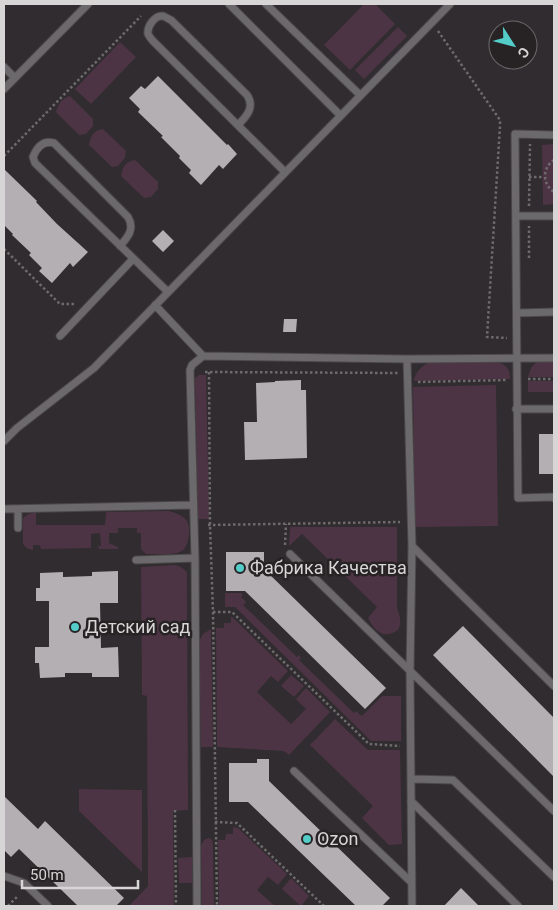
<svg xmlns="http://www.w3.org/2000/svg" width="558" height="910" font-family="Roboto,sans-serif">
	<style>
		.green { fill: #4d3444 }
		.building { fill: #b4afb2 }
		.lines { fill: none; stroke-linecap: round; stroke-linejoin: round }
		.lane-casing { stroke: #4b474a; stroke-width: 9 }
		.path { stroke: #6e6b6d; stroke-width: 2.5; stroke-dasharray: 2.5 2.5; stroke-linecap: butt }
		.lane { stroke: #6b696b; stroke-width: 7 }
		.poi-dot { fill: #54cdc8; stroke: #272325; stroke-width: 2 }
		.labels { text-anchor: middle; stroke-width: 5; stroke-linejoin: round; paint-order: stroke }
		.poi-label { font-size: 18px; fill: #d7d5d6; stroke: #272325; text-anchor: start }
	</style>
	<rect width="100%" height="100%" fill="#302c2f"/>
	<path class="green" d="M364,4H375L395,24L350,70L324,45Z
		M398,27L407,36L364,79L355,70Z
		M120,42L136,57L91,104L75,89Z
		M70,96L93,119V126L86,134L79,135L56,112C58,104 62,98 70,96Z
		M103,129L126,151L125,158L118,166L112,167L89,145C91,135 93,131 103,129Z
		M554,144V204L543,205L542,145Z
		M135,160L158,182V189L151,197L144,198L121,176C123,166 125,162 135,160Z
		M539,361H554V377H528C530,370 532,364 539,361Z
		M428,363H500C508,366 510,371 510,379L414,381C415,372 421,367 428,363Z
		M199,375H206L209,519H198L195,378Z
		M528,381H554V392H528Z
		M496,385L498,526L415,527L413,387Z
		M169,511C175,513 183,515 187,521C191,528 189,547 182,551C172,556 157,554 146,554L141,549V533H137V528H118V533H109V543L118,547V549H99L98,546H101L100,533L91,534V548L41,549L40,545H33V550C28,549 26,548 23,544V519C26,514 30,513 36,513V525H105L106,512Z
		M290,527H397V608C400,616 402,623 398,630C383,640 375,631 368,618L377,607L302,534L289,546Z
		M175,565L181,567L187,572L188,810L173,811L174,906H129L148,886L147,696L142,695L141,567Z
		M225,593H241L243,595L241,597L246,602L243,605L297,657L299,655L301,658L299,660L354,713L356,711L362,716L382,696H401V741H371L235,607H225Z
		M231,616L288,671L278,682L271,676L257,692L291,724L306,709L296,699L306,688L330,712L289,755L284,751L217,747L216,628H224V623H231Z
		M211,629L213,747H201L199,641L203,634Z
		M291,675L304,686L294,697L281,686Z
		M335,719L368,750H400L402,844L389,845L362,818L373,806L310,745Z
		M79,789L142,790V872L79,811Z
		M233,827L238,828L287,874L278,885L268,877L257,890L275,906H219L218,840H225L226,834H233Z
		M209,838L212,840L213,846L214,906H202L201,846C203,841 204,839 209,838Z
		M192,857V883H179L178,858Z
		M291,878L309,896L301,906L282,889Z"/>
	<path class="building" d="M158,76L227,145L228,144L237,154L223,169L219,165L201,185L189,173L191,170L179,158L180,156L161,137L163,136L138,112L140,109L129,98L141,86L145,89Z
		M4,169L37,201L36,202L57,224L88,252L73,267L70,263L52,283L39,271L42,268L29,255L31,253L12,235L13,234L4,225Z
		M163,230L174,241L163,252L152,241Z
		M284,319H297L296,332H283Z
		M301,380V390H306L307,458L245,460L244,422H257L256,383L275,382V381Z
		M539,434H554V474H539Z
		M226,552H264V569L386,688L365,709L245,591H226Z
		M118,571V603H100L101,648L118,647L119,677H92V673H65V677L40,678L39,663H35V647H49V601H36V588H40V573L63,572V577L92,576V572Z
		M463,626L554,718V777L433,655Z
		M257,759H269V781L390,898L382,906H356L248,802H229V763H257Z
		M4,796L38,829L45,821L124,898L116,906H78L19,849L11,857L4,850Z
		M461,888L479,906H444Z"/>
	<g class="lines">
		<g class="lane-casing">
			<path id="lane" d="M229,4L340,115
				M266,4L360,95
				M4,67L15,78
				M4,89L88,4
				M238,125C247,116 255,107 247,95L171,20C168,19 166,17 163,16C155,15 147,26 148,34C149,36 151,39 153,41L285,172
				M554,135L515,134L518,498L553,497L554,498
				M516,216H554
				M120,246C128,237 135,229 128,217L54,143C43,140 37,147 33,157L35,163L168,292
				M155,305L203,356
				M517,313L554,312
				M60,336L133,259
				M407,359L412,546L410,671L412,906
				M516,409H554
				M4,441L17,428L94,368L450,4
				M4,509L193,505
				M18,509V528
				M412,546L554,686
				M290,554L554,811
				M136,560L195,558
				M294,771L411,882
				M411,779L453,780L554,877
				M411,801L518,906
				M4,876L24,883L48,906
				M197,906L195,558L190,370L192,365L203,356L407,359L554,358"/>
		</g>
		<path class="path" d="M438,31L500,120V126L487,337L507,338
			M4,156L141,16
			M554,160C542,168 542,184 554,192
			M529,177H544
			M529,206L530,144
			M4,249L60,304H75
			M529,258V226
			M205,372L398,373
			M209,372L210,525L213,612L217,906
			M528,379H554
			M418,382L508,380
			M208,525L400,522
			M285,545L286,524
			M213,612H232L369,744L400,746
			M175,810L176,906
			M215,822L237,823L324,906
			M8,906L17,897"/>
		<use href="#lane" class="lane"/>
	</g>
	<g class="poi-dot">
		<circle cx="240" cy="568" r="5"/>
		<circle cx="75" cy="627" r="5"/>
		<circle cx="307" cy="839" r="5"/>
	</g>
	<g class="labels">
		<g class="poi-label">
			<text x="250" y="574">Фабрика Качества</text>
			<text x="85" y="633">Детский сад</text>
			<text x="317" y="845">Ozon</text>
		</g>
	</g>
	<rect width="558" height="910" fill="none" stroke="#d7d5d6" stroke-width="10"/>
	<g transform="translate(513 45) rotate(126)"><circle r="24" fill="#272325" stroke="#6d6a6c"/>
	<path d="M0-4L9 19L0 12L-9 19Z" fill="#54cdc8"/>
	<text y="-8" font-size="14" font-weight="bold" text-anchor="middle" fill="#d7d5d6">С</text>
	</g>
	<path d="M22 880v8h116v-8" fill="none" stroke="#d7d5d6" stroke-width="2.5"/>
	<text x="30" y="880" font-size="15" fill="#d7d5d6" stroke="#272325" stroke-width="4" paint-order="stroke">50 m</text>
</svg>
